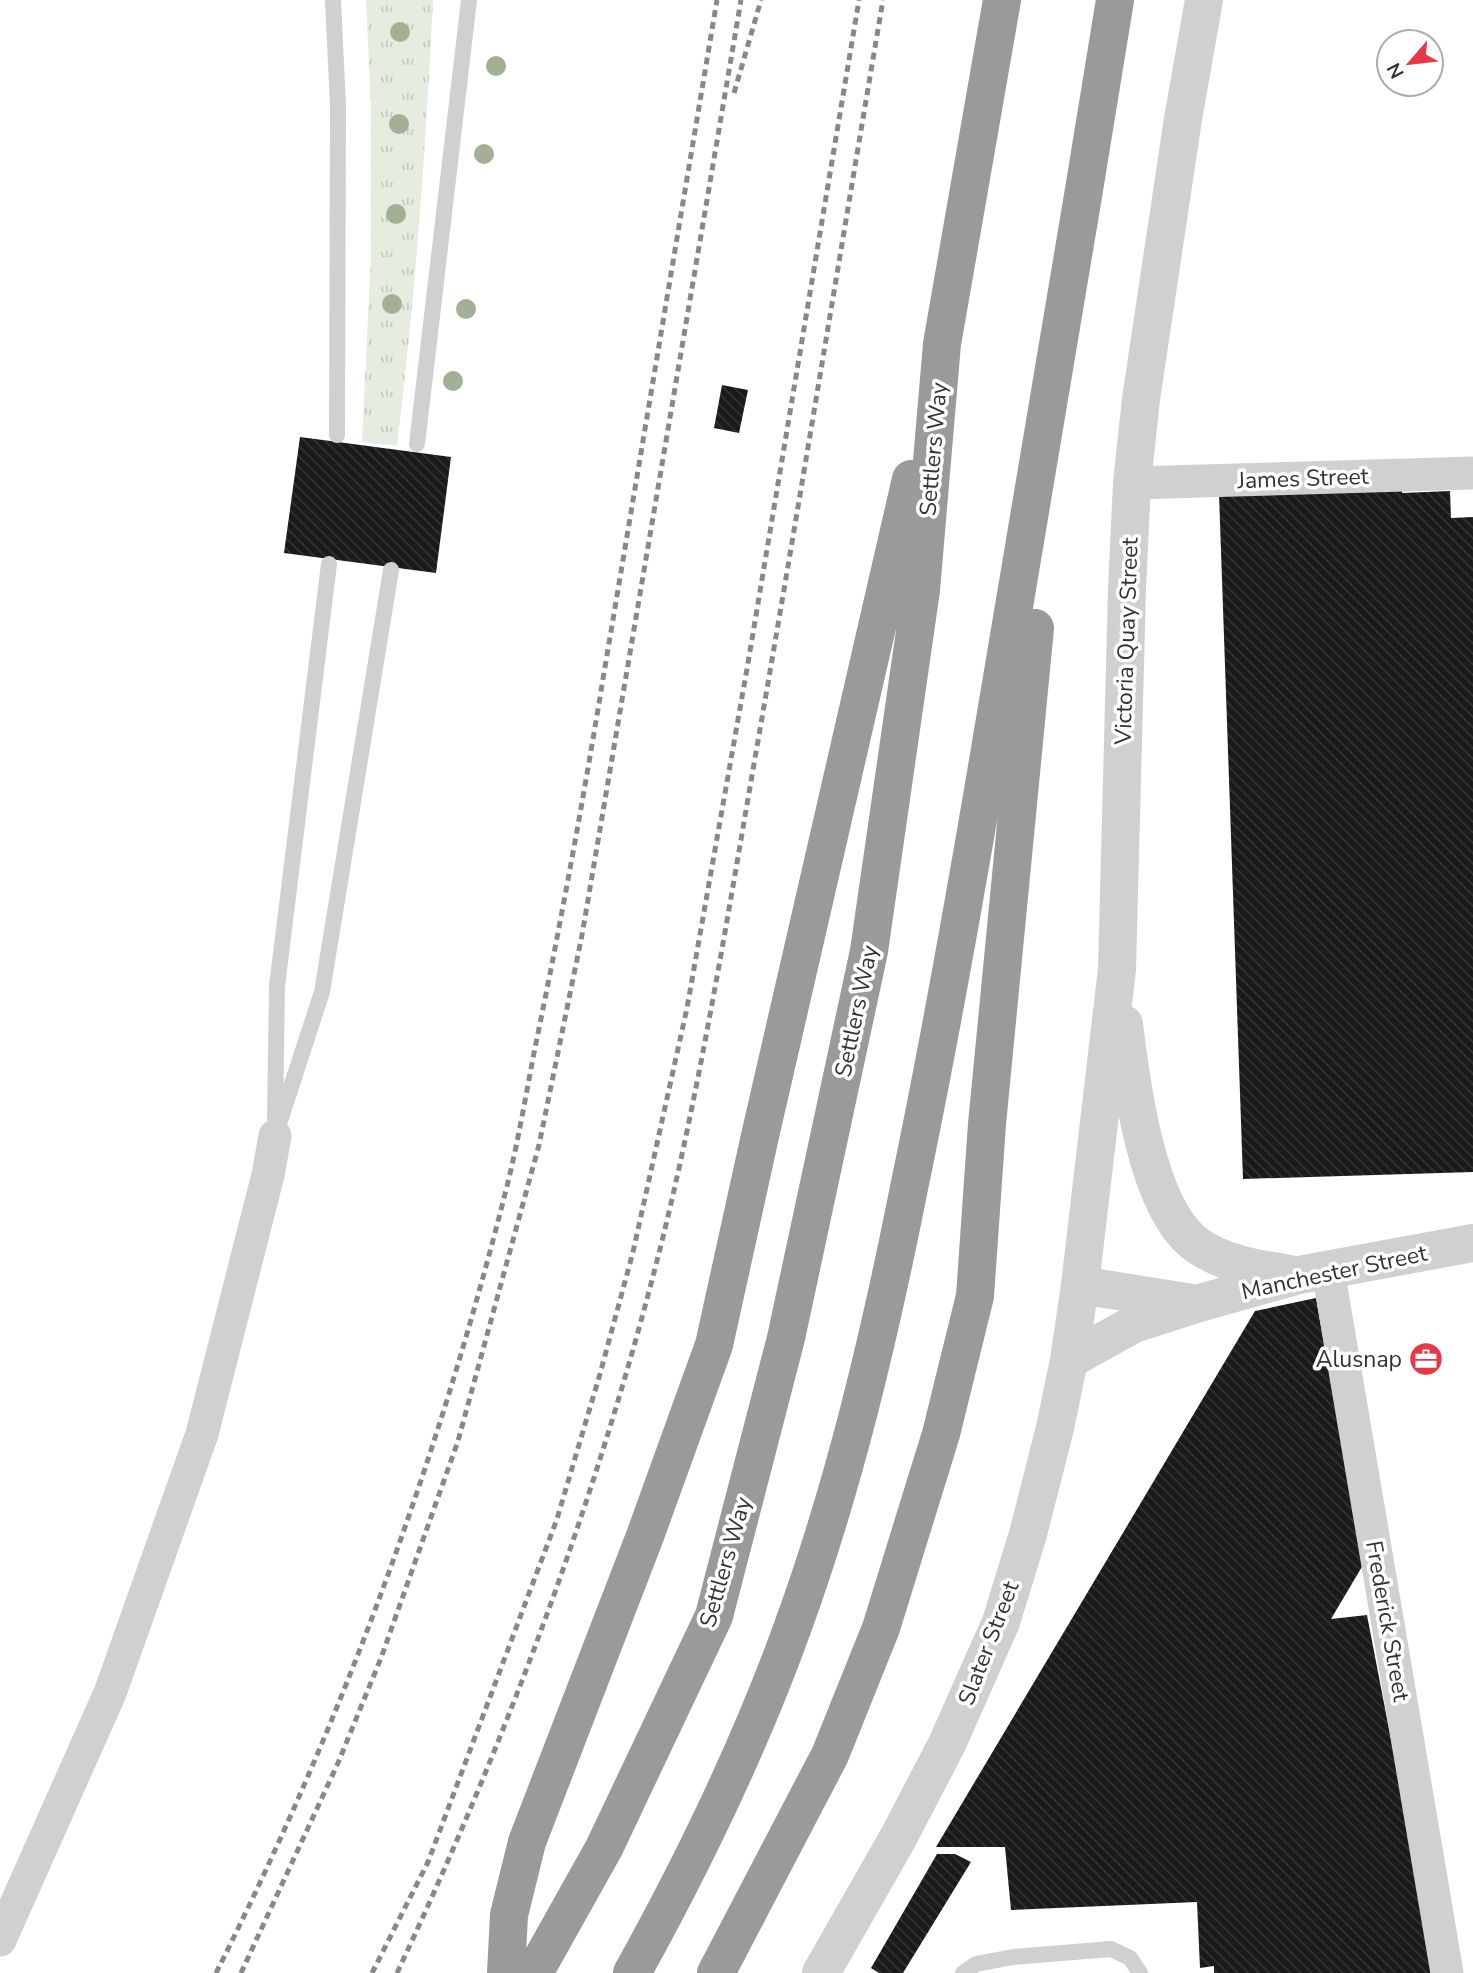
<svg xmlns="http://www.w3.org/2000/svg" width="1473" height="1973" font-family="'Nunito Sans',sans-serif">
	<style>
		.grass { fill: url(#grass-tufts) }
		.building { fill: url(#building-back-hatch) }
		.lines { fill: none; stroke-linecap: round; stroke-linejoin: round }
		.service { stroke: #d0d0d0; stroke-width: 16 }
		.minor { stroke: #d0d0d0; stroke-width: 33 }
		.tertiary { stroke: #d0d0d0; stroke-width: 38 }
		.motorway { stroke: #9a9a9a; stroke-width: 38 }
		.rail { stroke: #888; stroke-width: 5; stroke-dasharray: 7 5; stroke-linecap: butt }
		.tree { fill: #a2b095 }
		.labels { text-anchor: middle; stroke-width: 7; stroke-linejoin: round; paint-order: stroke }
		.street-label { font-size: 23px; fill: #333; stroke: #fff }
		.poi-label { font-size: 23px; fill: #333; stroke: #fff; text-anchor: end }
	</style>
	<defs>
		<pattern id="grass-tufts" width="24" height="20" patternUnits="userSpaceOnUse" patternTransform="scale(1.75)"><rect width="24" height="20" fill="#e6ecdf"/><path d="M3 7l-1-3M5 7V3M7 7l1-3M15 17l-1-3M17 17v-4M19 17l1-3" fill="none" stroke="#c6cbc0"/></pattern>
		<pattern id="building-back-hatch" width="6" height="6" patternUnits="userSpaceOnUse" patternTransform="scale(1.75)"><rect width="6" height="6" fill="#1a1a1a"/><path d="M-1 5l2 2M0 0l6 6M5-1l2 2" fill="none" stroke="#333"/></pattern>
	</defs>
	<rect width="100%" height="100%" fill="#fff"/>
	<path class="grass" d="M366,0H433C426,149 415,298 397,446L362,442L371,256V107Z"/>
	<path class="building" d="M722,385L748,390L739,433L714,428Z
		M300,437L451,457L436,573L284,553Z
		M1402,479V493L1450,491L1451,518L1473,517V1172L1243,1179L1219,494Z
		M1316,1298L1363,1565L1331,1619L1367,1615L1436,1973H1214V1966L1200,1968L1197,1902L1011,1910L1005,1847H936L1255,1311Z
		M937,1854H955L971,1862L903,1973H879L871,1968Z"/>
	<g class="lines">
		<path class="service" d="M333,0L338,106L337,435
			M417,444L469,0
			M275,1119L277,986L329,564
			M275,1136L322,992L391,570
			M963,1973L976,1964L1013,1957L1111,1949L1130,1958L1140,1973"/>
		<path class="minor" d="M1132,483L1473,473
			M1328,1270L1447,1973
			M0,1940L110,1693L202,1434L268,1175L275,1136"/>
		<path class="tertiary" d="M1124,1024C1131,1082 1146,1203 1193,1242C1219,1263 1258,1269 1290,1274
			M1080,1285L1192,1303
			M1069,1360L1134,1324L1196,1304L1299,1275L1473,1243
			M821,1973L898,1838L947,1744L1001,1622L1028,1534L1055,1428L1069,1360L1080,1285L1117,969L1127,589L1132,483L1141,399L1183,119L1204,0"/>
		<path class="motorway" d="M506,1973L509,1915L527,1842L645,1536L714,1345L760,1136L911,479
			M534,1973L604,1848L714,1616L786,1338L869,951L921,590L942,344L1002,0
			M632,1973C693,1863 749,1748 792,1629C845,1484 880,1334 910,1183C938,1049 962,914 985,779C1029,520 1073,260 1115,0
			M716,1973L830,1755L881,1628L941,1434L975,1296L987,1124L1035,628"/>
		<path class="rail" d="M734,93L761,0
			M216,1973C341,1725 437,1463 505,1194C518,1144 526,1093 536,1043C561,922 583,801 603,679C641,453 679,226 717,0
			M241,1973L338,1763L381,1658L458,1441L539,1145L582,935L741,0
			M372,1973L428,1862L557,1519L600,1374L633,1252L687,1008L748,663L859,0
			M397,1973C507,1739 599,1493 662,1241C701,1082 727,920 755,758C799,506 840,253 883,0"/>
	</g>
	<g class="tree">
		<circle cx="400" cy="32" r="10"/>
		<circle cx="496" cy="66" r="10"/>
		<circle cx="399" cy="124" r="10"/>
		<circle cx="484" cy="154" r="10"/>
		<circle cx="396" cy="214" r="10"/>
		<circle cx="392" cy="304" r="10"/>
		<circle cx="466" cy="309" r="10"/>
		<circle cx="453" cy="381" r="10"/>
	</g>
	<defs>
		<g id="office-disc" transform="scale(1.75)"><circle r="9.5" fill="#e63946" stroke="#fff"/><path d="M-6-3h4V-5.5h4V-3h4V5H-6ZM-1-4.5V-3h2v-1.5ZM-6 0V1H6V0Z" fill="#fff"/></g>
	</defs>
	<g fill-rule="evenodd">
		<use href="#office-disc" x="1426" y="1359"/>
	</g>
	<g class="labels">
		<g class="street-label">
			<text transform="translate(933 449) rotate(-85)" y="8">Settlers Way</text>
			<text transform="translate(1303 478) rotate(-2)" y="8">James Street</text>
			<text transform="translate(1126 641) rotate(-88)" y="8">Victoria Quay Street</text>
			<text transform="translate(856 1011) rotate(-78)" y="8">Settlers Way</text>
			<text transform="translate(1334 1272) rotate(-12)" y="8">Manchester Street</text>
			<text transform="translate(725 1562) rotate(-74)" y="8">Settlers Way</text>
			<text transform="translate(1388 1621) rotate(80)" y="8">Frederick Street</text>
			<text transform="translate(988 1643) rotate(-69)" y="8">Slater Street</text>
		</g>
		<g class="poi-label">
			<text x="1402" y="1367">Alusnap</text>
		</g>
	</g>
	<g transform="translate(1410 63) rotate(242)"><circle r="33" fill="#ffffff" stroke="#adadad" stroke-width="2"/>
	<path d="M0-5L12 26L0 18L-12 26Z" fill="#e63946"/>
	<text y="-10" font-size="19" font-weight="bold" text-anchor="middle" fill="#333333">N</text>
	</g>
</svg>
